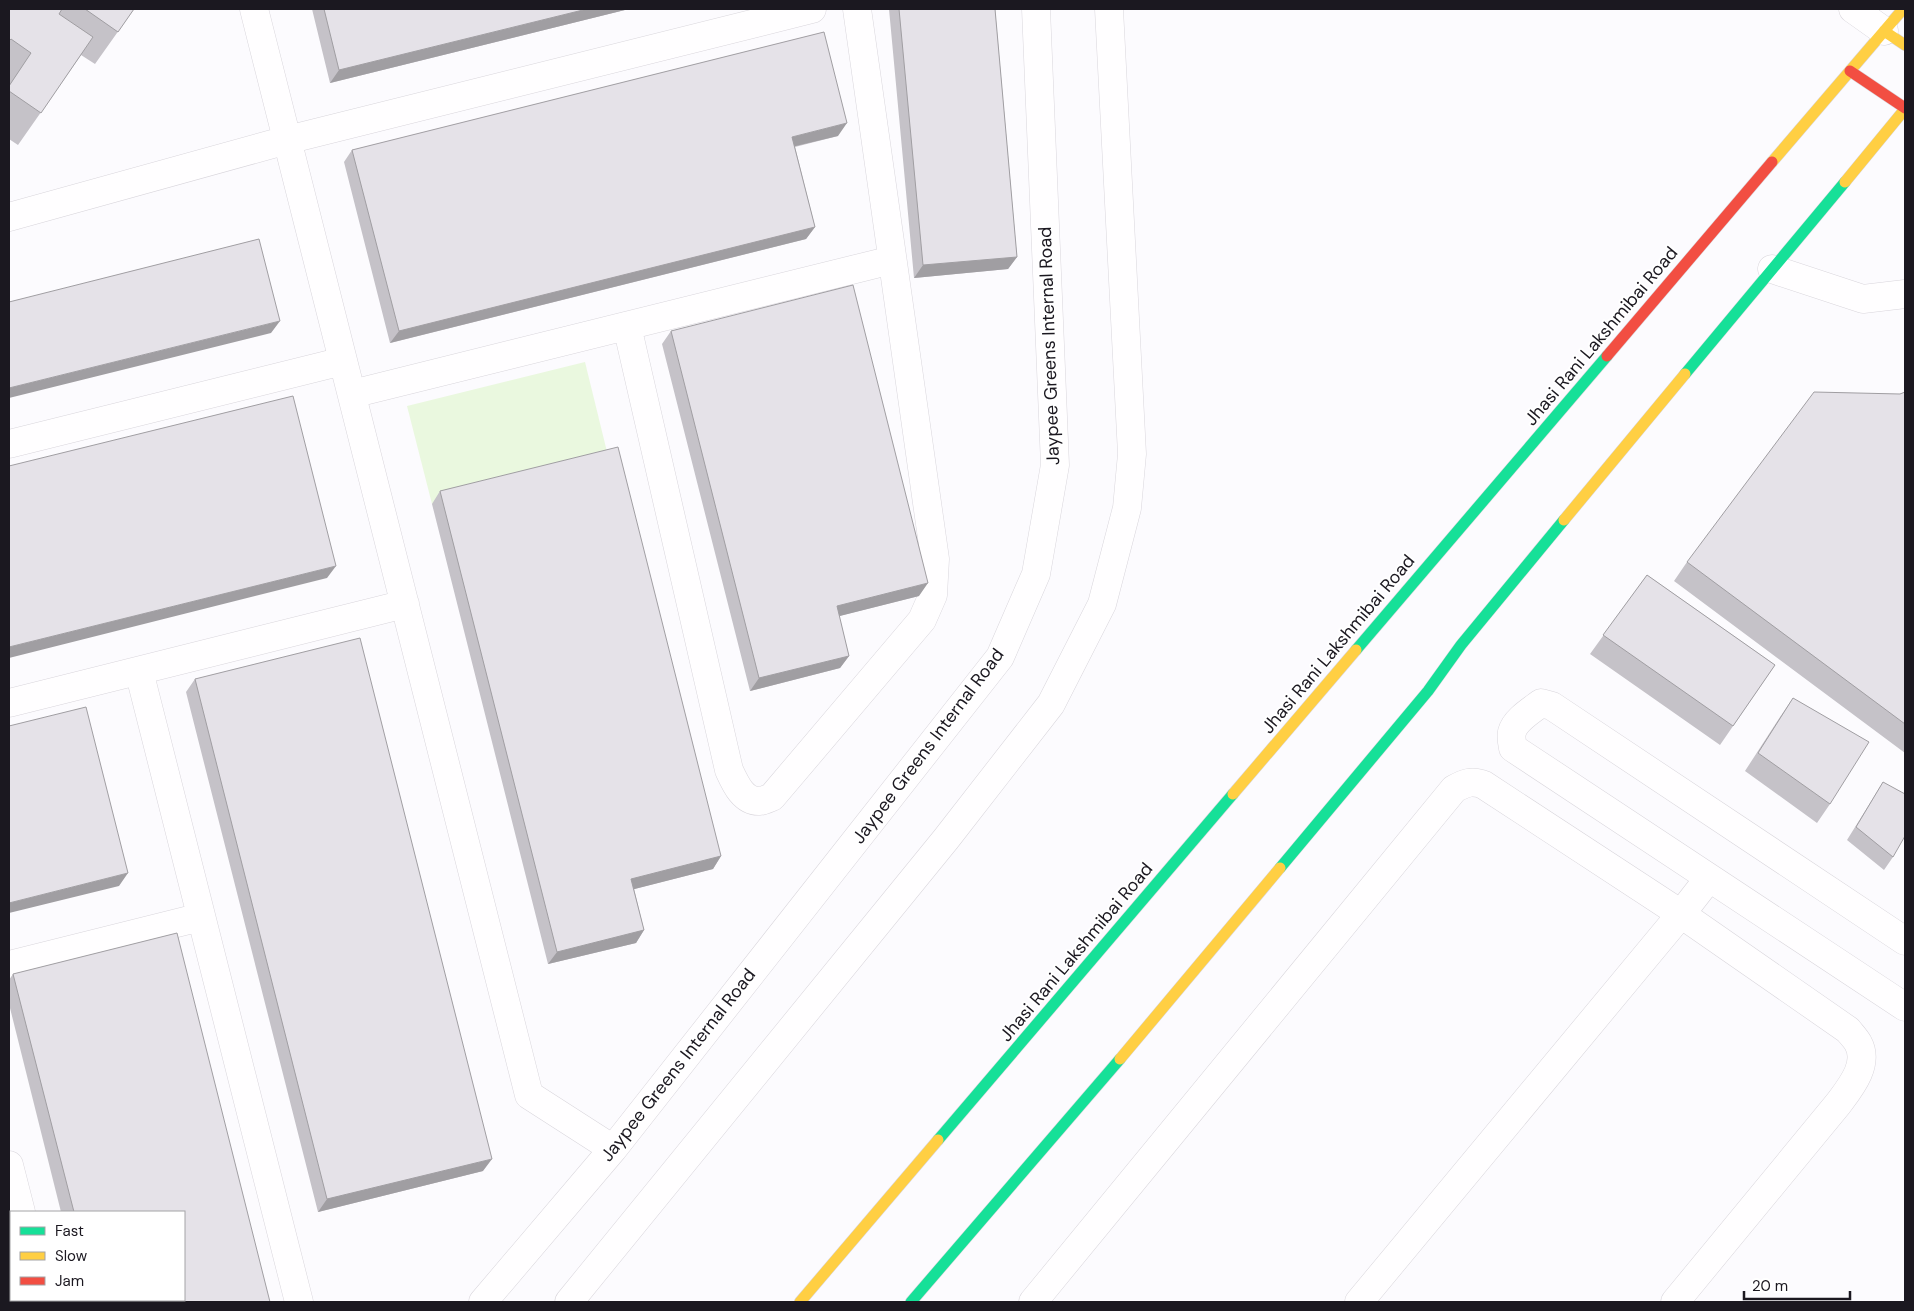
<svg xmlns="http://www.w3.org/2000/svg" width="1914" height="1311" font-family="'DM Sans',sans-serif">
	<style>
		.green { fill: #eaf8df }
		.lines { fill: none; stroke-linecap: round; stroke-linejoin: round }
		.street-casing { stroke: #d9d6dc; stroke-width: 29 }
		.fast-casing { stroke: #d9d6dc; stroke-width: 12 }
		.slow-casing { stroke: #d9d6dc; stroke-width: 12 }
		.jam-casing { stroke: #d9d6dc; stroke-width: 12 }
		.street { stroke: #fffeff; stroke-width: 28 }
		.fast { stroke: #16e098; stroke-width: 11 }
		.slow { stroke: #ffcf43; stroke-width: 11 }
		.jam { stroke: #f24e42; stroke-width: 11 }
		.wall { fill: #c5c2c8 }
		.shaded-wall { fill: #a09ea2 }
		.building { fill: #e5e2e8; stroke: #a09ea2 }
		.labels { text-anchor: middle; stroke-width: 4; stroke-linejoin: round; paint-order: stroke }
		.street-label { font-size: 18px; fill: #1b1820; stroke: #fff }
	</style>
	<rect width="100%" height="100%" fill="#fcfbfe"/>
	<path class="green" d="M585,362L609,460L432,504L407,406Z"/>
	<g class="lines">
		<g class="street-casing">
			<path id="street" d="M254,9L529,1095L613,1149
				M1853,9L1884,31
				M9,217L287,140L812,9
				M1772,269L1863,299L1905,294
				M627,326L729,770C735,783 743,802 760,801C764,801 769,798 772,797L922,620L933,595L935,559L857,9
				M352,394L892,260
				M9,444L343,361
				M139,671L299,1302
				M9,703L405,604
				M1905,941L1552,706L1541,703C1532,710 1515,720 1512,732C1511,736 1512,743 1513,748L1905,1007
				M9,965L201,917
				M9,1165L21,1212
				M43,1300V1302
				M483,1302L613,1149L1000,657L1036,574L1055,465L1036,9
				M569,1302L946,839L1051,704L1102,604L1127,508L1132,454L1109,9
				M1033,1302L1454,789C1465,783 1472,780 1484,785L1681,914L1848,1030C1851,1034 1856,1039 1858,1043C1870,1064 1850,1088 1838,1104L1675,1302
				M1359,1302L1681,914L1709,878"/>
		</g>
		<g class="fast-casing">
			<path id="fast" d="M1685,374L1845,182
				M1356,650L1607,356
				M1280,868L1428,691L1461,645L1564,520
				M938,1140L1233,794
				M911,1302L1120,1059"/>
		</g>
		<g class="slow-casing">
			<path id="slow" d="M1884,31L1905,45
				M1772,162L1903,9
				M1845,182L1905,109
				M1564,520L1685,374
				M1233,794L1356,650
				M1120,1059L1280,868
				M800,1302L938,1140"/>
		</g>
		<g class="jam-casing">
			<path id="jam" d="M1850,71L1905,108
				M1607,356L1772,162"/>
		</g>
		<use href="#street" class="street"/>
		<use href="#fast" class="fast"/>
		<use href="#slow" class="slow"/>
		<use href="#jam" class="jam"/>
	</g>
	<path class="wall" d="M9,9H134L95,64L81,55L18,145L9,139Z
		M312,9H629L330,83Z
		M889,9H995L1017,257L1008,269L914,278Z
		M838,136L795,147L815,227L806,239L390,343L344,162L352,150Z
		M671,331L919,596L839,616L849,656L840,668L750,691L662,344Z
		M1905,392V753L1674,581L1687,562L1900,394Z
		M440,491L721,856L713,869L634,889L644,930L636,943L548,964L432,504Z
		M1647,575L1775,665L1720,745L1590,654Z
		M195,679L483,1171L318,1212L186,692Z
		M1793,698L1830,804L1817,823L1745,771L1780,717Z
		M1883,782L1893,857L1884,870L1847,840L1875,795Z
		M13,974L270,1302H84L83,1300H184V1212H61L9,1004V980Z"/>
	<path class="shaded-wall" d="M587,9H629L330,83L339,70Z
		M847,123L838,136L783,149L792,137Z
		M815,227L806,239L390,343L399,331Z
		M1017,257L1008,269L914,278L923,265Z
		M280,321L271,333L9,398V388Z
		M336,566L327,578L9,658V647Z
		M928,583L919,596L828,619L837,606Z
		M849,656L840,668L750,691L759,678Z
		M721,856L713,869L623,892L631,879Z
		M128,873L119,886L9,913V903Z
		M644,930L636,943L548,964L557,952Z
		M492,1159L483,1171L318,1212L327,1199Z"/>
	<path class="building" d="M9,9H62L59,14L93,37L41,113L9,91V86L31,53L11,39L9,41Z
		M85,9H134L118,32Z
		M324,9H587L339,70Z
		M899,9H995L1017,257L923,265Z
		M824,32L847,123L792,137L815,227L399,331L352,150Z
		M259,239L280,321L9,388V302Z
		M853,285L928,583L837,606L849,656L759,678L671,331Z
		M1814,392L1900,394L1905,392V724L1687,562Z
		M293,396L336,566L9,647V466Z
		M618,447L721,856L631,879L644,930L557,952L440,491Z
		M1647,575L1775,665L1733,726L1603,635Z
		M360,638L492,1159L327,1199L195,679Z
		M1793,698L1869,742L1830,804L1758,753Z
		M86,707L128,873L9,903V726Z
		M1883,782L1905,794V836L1893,857L1856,827Z
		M177,933L270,1302H96V1300H184V1212H74L13,974Z
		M9,1282L11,1292V1300H13L14,1302H9Z"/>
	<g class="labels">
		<g class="street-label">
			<text transform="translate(1601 336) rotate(-50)" y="6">Jhasi Rani Lakshmibai Road</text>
			<text transform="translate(1049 346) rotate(-92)" y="6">Jaypee Greens Internal Road</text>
			<text transform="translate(1338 644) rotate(-50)" y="6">Jhasi Rani Lakshmibai Road</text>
			<text transform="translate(928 746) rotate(-53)" y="6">Jaypee Greens Internal Road</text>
			<text transform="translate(1076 952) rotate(-50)" y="6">Jhasi Rani Lakshmibai Road</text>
			<text transform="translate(678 1065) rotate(-52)" y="6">Jaypee Greens Internal Road</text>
		</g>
	</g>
	<rect width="1914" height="1311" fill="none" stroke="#1b1820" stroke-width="20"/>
	<rect x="10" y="1211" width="175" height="90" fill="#ffffff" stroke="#a4a3a6"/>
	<rect x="20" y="1227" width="25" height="8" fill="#16e098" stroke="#a4a3a6"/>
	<text x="55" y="1236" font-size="15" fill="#1b1820">Fast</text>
	<rect x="20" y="1252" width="25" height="8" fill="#ffcf43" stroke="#a4a3a6"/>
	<text x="55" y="1261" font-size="15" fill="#1b1820">Slow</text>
	<rect x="20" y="1277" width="25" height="8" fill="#f24e42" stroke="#a4a3a6"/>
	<text x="55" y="1286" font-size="15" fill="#1b1820">Jam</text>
	<path d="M1744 1291v8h106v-8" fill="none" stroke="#1b1820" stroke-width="2.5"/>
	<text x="1752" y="1291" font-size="15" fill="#1b1820" stroke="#ffffff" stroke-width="4" paint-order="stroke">20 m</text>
</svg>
